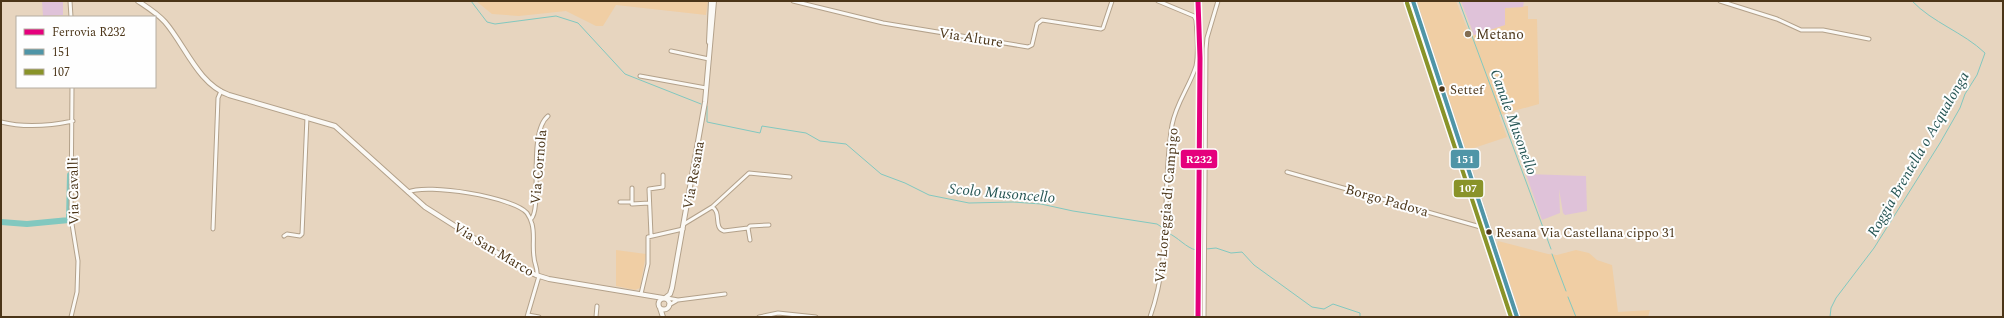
<svg xmlns="http://www.w3.org/2000/svg" width="2004" height="318" font-family="Spectral,serif">
	<style>
		.built { fill: #f0cea4 }
		.green { fill: #dfc2d9 }
		.lines { fill: none; stroke-linecap: round; stroke-linejoin: round }
		.stream { stroke: #82c8bf; stroke-width: 1 }
		.river { stroke: #82c8bf; stroke-width: 6 }
		.minor-casing { stroke: #b3a18a; stroke-width: 5 }
		.tertiary-casing { stroke: #b3a18a; stroke-width: 6 }
		.primary-casing { stroke: #b3a18a; stroke-width: 7 }
		.minor { stroke: #fbf9f5; stroke-width: 3 }
		.tertiary { stroke: #fbf9f5; stroke-width: 4 }
		.primary { stroke: #fbf9f5; stroke-width: 5 }
		.bus-1-casing { stroke: #fefefe; stroke-width: 7 }
		.bus-2-casing { stroke: #fefefe; stroke-width: 7 }
		.bus-1 { stroke: #4f95a7; stroke-width: 4 }
		.bus-2 { stroke: #899329; stroke-width: 4 }
		.rail-1-casing { stroke: #fefefe; stroke-width: 8 }
		.rail-1 { stroke: #e5007d; stroke-width: 5 }
		.poi-dot { fill: #826d52; stroke: #fefefe; stroke-width: 1.5 }
		.bus-dot { fill: #4b3518; stroke: #fefefe; stroke-width: 1.5 }
		.labels { text-anchor: middle; stroke-width: 4; stroke-linejoin: round; paint-order: stroke }
		.bus-label { font-size: 13px; fill: #4b3518; stroke: #fefefe; text-anchor: start }
		.poi-label { font-size: 14px; fill: #4b3518; stroke: #fefefe; text-anchor: start }
		.street-label { font-size: 14px; fill: #4b3518; stroke: #fefefe }
		.water-label { font-size: 15px; font-style: italic; fill: #275655; stroke: #fefefe }
		.line-badge { stroke: #fefefe; stroke-width: 1.5 }
		.badge-label { font-size: 11px; text-anchor: middle; font-weight: bold; fill: #fff }
	</style>
	<rect width="100%" height="100%" fill="#e7d5bf"/>
	<path class="built" d="M476,1H708L706,15L616,5L603,26H596L566,11L519,16L492,14Z
		M1416,1H1456L1469,33V37L1504,25L1505,8L1528,6V19H1537L1539,104L1499,115L1507,137L1465,151Z
		M1198,64L1202,67V99L1200,317H1197Z
		M1498,241L1548,254L1557,255L1576,250L1589,253L1597,260L1612,265L1618,312L1650,310L1648,317H1521L1497,245Z
		M616,250L646,254L640,288L635,290L616,286Z"/>
	<path class="green" d="M42,1H63V15L43,16Z
		M1461,1H1524L1523,7L1505,8V25L1474,35Z
		M1526,174L1586,176L1587,211L1565,215L1563,213L1559,189L1560,213L1542,220Z"/>
	<g class="lines">
		<path class="stream" d="M471,1L487,22L495,24L556,16L578,23L625,74L701,104
			M1459,1L1551,249
			M707,106V122L760,133L762,126L806,133L820,141L846,144L881,174L905,183L929,195L969,203L1013,202L1041,204L1073,211L1157,224L1163,228
			M1168,233C1178,237 1186,248 1196,250
			M1206,249L1216,248L1231,253L1242,252L1254,265L1312,307L1324,309L1333,304L1360,313V317
			M1552,254L1566,291
			M1568,297L1576,317
			M1830,317L1831,308L1836,298L1874,248L1940,143L1960,108L1965,94L1977,75L1985,53C1963,32 1933,23 1912,1"/>
		<path class="river" d="M1,222L27,224L69,220L70,175"/>
		<g class="minor-casing">
			<path id="minor" d="M70,1L71,17
				M793,1L883,23L1028,47L1032,45L1037,24L1042,20L1101,29L1103,28L1112,1
				M1720,1L1777,19L1801,30H1823L1869,39
				M671,51L709,59
				M640,76L706,88
				M1,122C25,128 49,126 73,121
				M1287,172L1484,228H1487
				M632,188V204L649,203
				M408,192C427,183 513,197 527,213C529,216 531,220 532,224C535,234 532,246 534,257C534,263 538,269 537,275
				M620,202H632
				M712,207L749,173L790,177
				M531,219C543,208 527,133 548,116
				M684,224L712,207C722,212 713,228 724,231L748,228
				M213,229L218,98L221,91
				M651,235L649,189L663,187V175
				M284,236L287,234L300,236L302,234L307,117
				M750,240L748,228L750,226L769,225
				M641,294L648,264V237L683,229
				M667,298L678,300L725,294
				M669,305L676,301
				M528,315L539,317
				M71,317L77,292L78,261L71,218L72,87
				M527,317L539,276
				M596,317L597,306
				M759,317L778,313L816,317
				M1150,317C1173,252 1161,191 1172,125C1176,103 1190,86 1196,66C1199,51 1197,34 1196,20L1194,16L1158,1
				M1204,317L1206,49L1207,38L1218,1"/>
		</g>
		<g class="tertiary-casing">
			<path id="tertiary" d="M138,1C147,7 157,13 165,22C185,45 198,84 229,95L335,126L425,207L518,266L536,275L549,279L663,298
				M709,42L711,1
				M665,298L670,294L672,288L705,102L714,1
				M658.5 304a5.5 5.5 0 1 1 11 0a5.5 5.5 0 1 1-11 0Z
				M660,308L663,317"/>
		</g>
		<g class="primary-casing">
			<path id="primary" d="M1413,1L1517,317"/>
		</g>
		<use href="#minor" class="minor"/>
		<use href="#tertiary" class="tertiary"/>
		<use href="#primary" class="primary"/>
		<g class="bus-1-casing">
			<path id="bus-1" d="M1413,1L1517,317"/>
		</g>
		<g class="bus-2-casing">
			<path id="bus-2" d="M1407,3L1511,317"/>
		</g>
		<use href="#bus-1" class="bus-1"/>
		<use href="#bus-2" class="bus-2"/>
		<g class="rail-1-casing">
			<path id="rail-1" d="M1198,1L1200,58L1198,317"/>
		</g>
		<use href="#rail-1" class="rail-1"/>
	</g>
	<circle class="poi-dot" cx="1468" cy="34" r="4"/>
	<g class="bus-dot">
		<circle cx="1442" cy="89" r="3.5"/>
		<circle cx="1489" cy="232" r="3.5"/>
	</g>
	<g class="labels">
		<g class="bus-label">
			<text x="1450" y="94">Settef</text>
			<text x="1496" y="237">Resana Via Castellana cippo 31</text>
		</g>
		<g class="poi-label">
			<text x="1476" y="39">Metano</text>
		</g>
		<g class="street-label">
			<text transform="translate(971 37) rotate(9)" y="5">Via Alture</text>
			<text transform="translate(538 167) rotate(-85)" y="5">Via Cornola</text>
			<text transform="translate(693 175) rotate(-80)" y="5">Via Resana</text>
			<text transform="translate(73 191) rotate(-91)" y="5">Via Cavalli</text>
			<text transform="translate(1387 200) rotate(16)" y="5">Borgo Padova</text>
			<text transform="translate(1166 205) rotate(-85)" y="5">Via Loreggia di Campigo</text>
			<text transform="translate(494 249) rotate(31)" y="5">Via San Marco</text>
		</g>
		<g class="water-label">
			<text transform="translate(1514 122) rotate(70)" y="5">Canale Musonello</text>
			<text transform="translate(1918 154) rotate(-60)" y="5">Roggia Brentella o Acqualonga</text>
			<text transform="translate(1002 193) rotate(5)" y="5">Scolo Musoncello</text>
		</g>
	</g>
	<g class="line-badge">
		<rect x="1180" y="149" width="38" height="20" rx="4" fill="#e5007d"/>
		<rect x="1450" y="149" width="30" height="20" rx="4" fill="#4f95a7"/>
		<rect x="1453" y="179" width="31" height="19" rx="4" fill="#899329"/>
	</g>
	<g class="badge-label">
		<text x="1199" y="163">R232</text>
		<text x="1465" y="163">151</text>
		<text x="1468" y="192">107</text>
	</g>
	<rect width="2004" height="318" fill="none" stroke="#4b3518" stroke-width="4"/>
	<rect x="16" y="16" width="140" height="72" fill="#fefefe" stroke="#b6aea2"/>
	<rect x="24" y="29" width="20" height="6" fill="#e5007d" stroke="#b6aea2"/>
	<text x="52" y="36" font-size="12" fill="#4b3518">Ferrovia R232</text>
	<rect x="24" y="49" width="20" height="6" fill="#4f95a7" stroke="#b6aea2"/>
	<text x="52" y="56" font-size="12" fill="#4b3518">151</text>
	<rect x="24" y="69" width="20" height="6" fill="#899329" stroke="#b6aea2"/>
	<text x="52" y="76" font-size="12" fill="#4b3518">107</text>
</svg>
